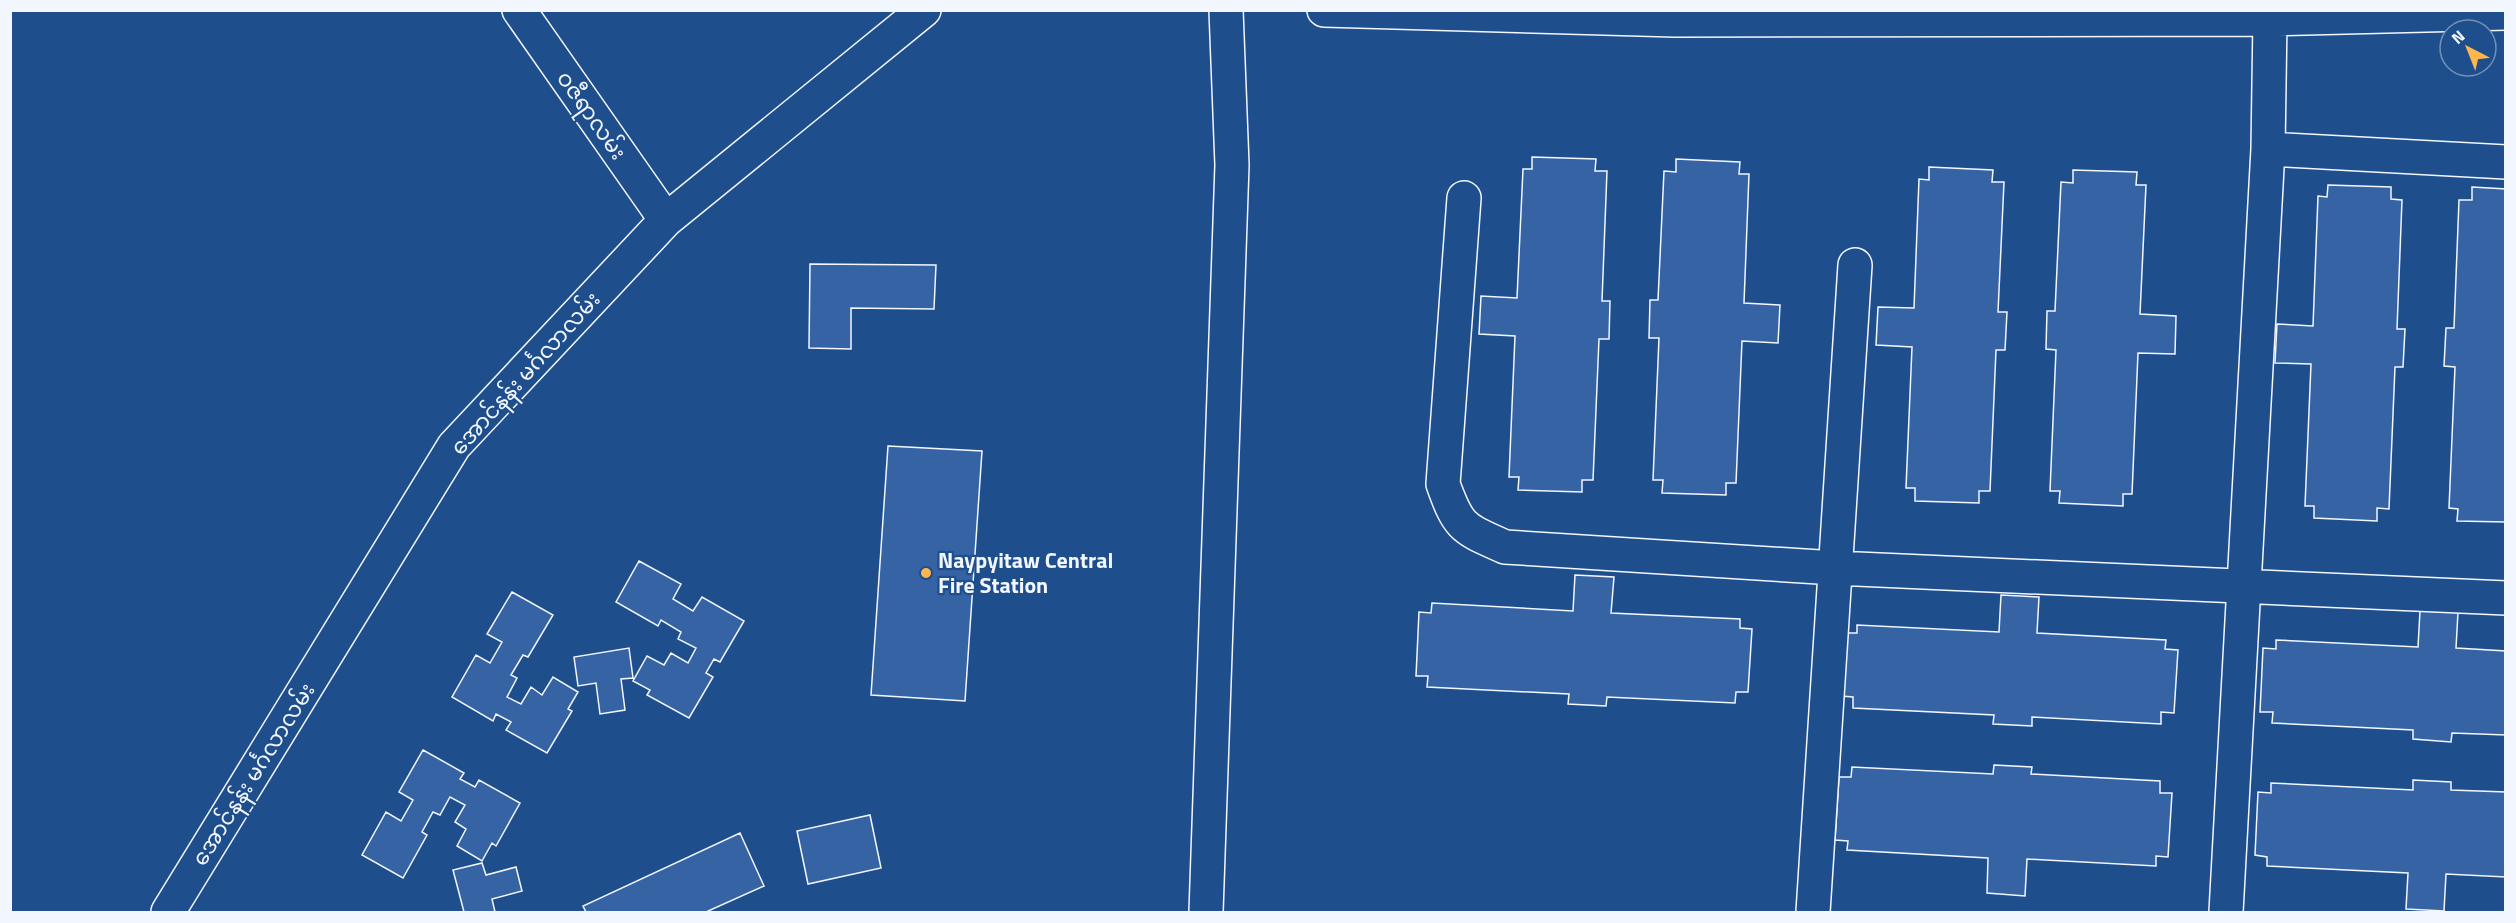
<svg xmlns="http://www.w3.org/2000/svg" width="2516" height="923" font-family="'Titillium Web','Noto Sans Myanmar',sans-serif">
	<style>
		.building { fill: #3563a3; stroke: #f2f6ff; stroke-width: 1.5 }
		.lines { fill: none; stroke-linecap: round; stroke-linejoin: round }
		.minor-casing { stroke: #f2f6ff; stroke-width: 36 }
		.major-casing { stroke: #f2f6ff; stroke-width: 36 }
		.minor { stroke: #1f4e8c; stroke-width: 33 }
		.major { stroke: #1f4e8c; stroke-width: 33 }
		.poi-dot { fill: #ffb74d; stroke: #1f4e8c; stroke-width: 2 }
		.labels { text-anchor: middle; stroke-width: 4.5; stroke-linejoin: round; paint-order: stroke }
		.street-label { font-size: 22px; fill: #f2f6ff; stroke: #1f4e8c }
		.poi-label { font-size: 22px; font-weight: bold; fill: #f2f6ff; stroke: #1f4e8c; text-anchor: start }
	</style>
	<rect width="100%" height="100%" fill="#1f4e8c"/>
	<path class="building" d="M1532,157L1596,159L1595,171H1607L1602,301H1610L1609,339H1599L1593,480H1582V492L1518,490L1519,477H1509L1515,336L1479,334L1481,296L1517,298L1523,169H1532Z
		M1676,159L1740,162L1739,174H1749L1744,303L1780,305L1778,343L1742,341L1736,483H1726V495L1662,493L1663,480H1653L1659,338H1649L1650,300H1658L1664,171L1676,172Z
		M1929,167L1993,170L1992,182H2004L1998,312H2007L2005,350H1996L1990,491H1979V503L1915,501V488H1906L1912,347L1876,345L1878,307L1914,308L1919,179L1929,180Z
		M2073,170L2137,172L2136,185H2146L2140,314L2176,316L2175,354L2138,353L2132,494H2123V506L2059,503L2060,491H2050L2056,350L2046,349L2047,311H2055L2061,182L2073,183Z
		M2328,185L2391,187V199L2402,200L2397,329H2405L2403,367H2395L2389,509L2377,508V521L2314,518V506H2305L2311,364L2275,363L2277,324L2313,326L2318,196L2327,197Z
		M2472,187L2506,189V522L2457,521L2458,509L2449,508L2455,367L2444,366L2446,328H2454L2459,200H2472Z
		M810,264L936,265L934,309L851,308V349L809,348Z
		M888,446L982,451L965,701L871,695Z
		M639,561L681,584L673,599L693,611L702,597L744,621L720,662L714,659L706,673L713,677L689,718L647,695L650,690L633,681L647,656L664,665L671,653L688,663L696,648L678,639L681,632L661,620L658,626L616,602Z
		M1575,575L1614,577L1611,613L1740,619V628L1752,629L1748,692H1736L1735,703L1607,697L1606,706L1568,704L1569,694L1427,687L1428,676H1416L1419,612L1431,613L1432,603L1573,611Z
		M512,592L553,615L528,657L523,655L511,675L517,678L507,697L521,704L531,687L542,695L553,677L578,692L568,709L572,711L547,753L506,730L511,722L496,714L493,721L452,697L476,655L490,663L502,642L487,634Z
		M2001,595L2039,597L2037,633L2166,640L2165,649L2178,650L2174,713L2161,712V724L2032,717V726L1993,724L1994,715L1853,708V697L1841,696L1845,633H1857V625L1999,632Z
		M2420,611L2458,612L2456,648L2506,651V735L2452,733L2451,742L2413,739V730L2272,723L2273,712H2260L2263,648L2276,649V640L2418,647Z
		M629,648L633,678L621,679L625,710L600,714L596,683L578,686L574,657Z
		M423,750L464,773L460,779L475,787L479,780L520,803L496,846L492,843L482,861L457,846L466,829L455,822L465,805L450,797L440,815L433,812L422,832L427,835L403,878L362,855L386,812L401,821L413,800L399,792Z
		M1994,765L2032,767L2031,774L2160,781V793H2172L2168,857L2156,856V866L2027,859L2025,896L1987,893L1988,858L1847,850L1848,841L1835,840L1839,777H1851L1852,767L1993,774Z
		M2413,780L2451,782V790L2506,792V877L2446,874L2444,911L2406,909L2408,873L2267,866V857L2255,855L2258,792L2271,793V783L2413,790Z
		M870,815L881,868L808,884L797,831Z
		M740,833L764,886L706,912H586L583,906Z
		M482,863L486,875L516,867L522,891L492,899L495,912H464L453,870Z"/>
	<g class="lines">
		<g class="minor-casing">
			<path id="minor" d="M519,10L666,220
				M1324,10L1675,20L2270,19L2506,13
				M2268,149L2270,19
				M1464,198L1443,484C1459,529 1463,528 1505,547L1835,568L2506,598
				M168,912L454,446L666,220L924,10
				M1813,912L1855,265
				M2226,912L2268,149L2506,162"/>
		</g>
		<g class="major-casing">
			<path id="major" d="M1206,912L1232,165L1226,10"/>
		</g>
		<use href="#minor" class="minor"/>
		<use href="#major" class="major"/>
	</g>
	<circle class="poi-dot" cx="926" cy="573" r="6"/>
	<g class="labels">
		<g class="street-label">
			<text transform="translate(592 115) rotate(55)" y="8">ဝဇီရာလမ်း</text>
			<text transform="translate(525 373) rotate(-48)" y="8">အောင်နန်း မင်္ဂလာလမ်း</text>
			<text transform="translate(253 774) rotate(-58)" y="8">အောင်နန်း မင်္ဂလာလမ်း</text>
		</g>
		<g class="poi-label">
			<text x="938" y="568">Naypyitaw Central<tspan x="938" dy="25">Fire Station</tspan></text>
		</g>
	</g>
	<rect width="2516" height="923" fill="none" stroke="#f2f6ff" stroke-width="24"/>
	<g transform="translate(2468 48) rotate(318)"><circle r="28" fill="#1f4e8c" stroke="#7391ba" stroke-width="1.5"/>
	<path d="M0-4.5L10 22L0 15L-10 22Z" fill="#ffb74d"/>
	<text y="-9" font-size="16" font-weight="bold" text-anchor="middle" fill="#f2f6ff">N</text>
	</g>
</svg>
